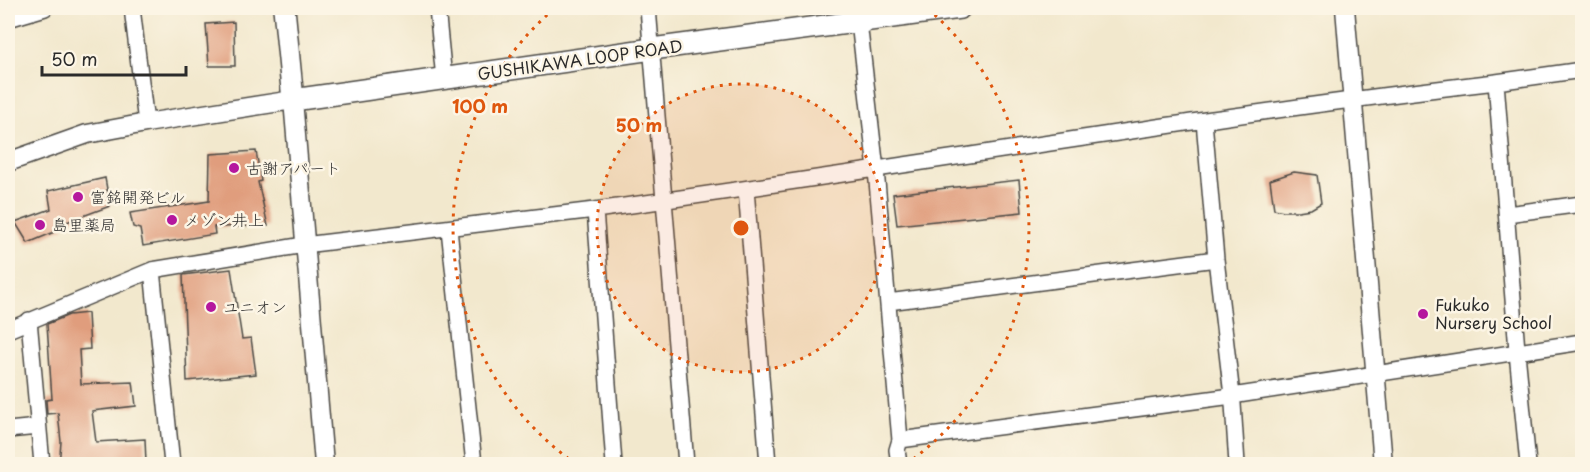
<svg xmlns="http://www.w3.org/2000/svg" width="1590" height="472" font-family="'Playpen Sans','Klee One',sans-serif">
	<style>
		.building { fill: #e09d7d }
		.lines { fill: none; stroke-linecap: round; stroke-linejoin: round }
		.minor-casing { stroke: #494743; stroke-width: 18 }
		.tertiary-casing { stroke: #494743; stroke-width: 21 }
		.secondary-casing { stroke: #494743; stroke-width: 24 }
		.minor { stroke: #fff; stroke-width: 15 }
		.tertiary { stroke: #fff; stroke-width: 18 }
		.secondary { stroke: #fff; stroke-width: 21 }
		.ring { fill: none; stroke: #df570e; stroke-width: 3; stroke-dasharray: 3 6 }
		.poi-dot { fill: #b5179e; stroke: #fcf5e5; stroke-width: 2 }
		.labels { text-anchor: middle; stroke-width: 5; stroke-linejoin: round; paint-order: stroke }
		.street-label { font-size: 16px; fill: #2b2b2b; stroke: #fcf5e5 }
		.poi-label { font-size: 16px; fill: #2b2b2b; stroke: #fcf5e5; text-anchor: start }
		.centre { fill: #df570e; stroke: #fcf5e5; stroke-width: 3 }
		.ring-label { font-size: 18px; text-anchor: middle; font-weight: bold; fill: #df570e; stroke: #fcf5e5; stroke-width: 5; stroke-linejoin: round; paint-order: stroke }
	</style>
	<rect width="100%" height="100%" fill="#fcf5e5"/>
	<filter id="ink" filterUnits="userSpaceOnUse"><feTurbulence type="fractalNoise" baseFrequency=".0167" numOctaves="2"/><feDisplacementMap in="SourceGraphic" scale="12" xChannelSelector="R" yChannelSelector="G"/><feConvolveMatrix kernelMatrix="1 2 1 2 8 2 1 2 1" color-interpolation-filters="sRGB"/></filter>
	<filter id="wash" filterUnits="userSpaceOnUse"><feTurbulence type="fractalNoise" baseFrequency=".008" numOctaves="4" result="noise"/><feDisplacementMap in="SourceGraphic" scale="24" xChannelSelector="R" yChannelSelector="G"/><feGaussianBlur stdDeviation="1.35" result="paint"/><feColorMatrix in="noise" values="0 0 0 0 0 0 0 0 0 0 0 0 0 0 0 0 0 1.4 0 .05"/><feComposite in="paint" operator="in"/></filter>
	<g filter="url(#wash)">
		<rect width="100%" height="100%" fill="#f2e8cd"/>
		<g id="blocks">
			<path class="building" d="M234,22L235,66H209L206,24Z
				M256,151L261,181L258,182L268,226L214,227L215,234L143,246L140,229L133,227L130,213L209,201L210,154Z
				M1294,172L1317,175L1321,203L1311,209L1298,211H1284L1274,209L1270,180Z
				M105,178L110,206L61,224L64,228L28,243L15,222L51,209L48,191Z
				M1019,180L1022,212L897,225L893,194Z
				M231,269L242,339L251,338L256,374L187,381L183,275Z
				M88,313L90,349L79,350L81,384L133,382L136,406L92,411L96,442L145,439L146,463L59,465L61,442L58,413L47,414L46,400L52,399L47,324L69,315Z"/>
		</g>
	</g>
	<g filter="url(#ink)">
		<use href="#blocks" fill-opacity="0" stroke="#494743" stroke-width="1.5"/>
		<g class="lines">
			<g class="minor-casing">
				<path id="minor" d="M132,8L146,123
					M437,8L444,79
					M648,8L686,464
					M8,19L45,8
					M859,22L876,170L900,440L897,450L899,464
					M1204,121L1216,259L1233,404L1237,464
					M746,189L768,464
					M595,210C895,169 1194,117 1496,82
					M1507,214L1582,204
					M449,229L474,464
					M152,270L172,464
					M888,302L1216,259
					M29,320L42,464
					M8,330L152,270L304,245L595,210L614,464
					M8,430L38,427
					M900,440L1232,396L1582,342
					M1528,464L1518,363L1496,82L1582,70"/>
			</g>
			<g class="tertiary-casing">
				<path id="tertiary" d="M1345,8L1383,464
					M8,162L87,134L146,123L293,100L324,464"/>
			</g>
			<g class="secondary-casing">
				<path id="secondary" d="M284,8L293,100L652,49L960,8"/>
			</g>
			<use href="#minor" class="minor"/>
			<use href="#tertiary" class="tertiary"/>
			<use href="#secondary" class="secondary"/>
		</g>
	</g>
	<circle cx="741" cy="228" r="144" fill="#df570e" fill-opacity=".12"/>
	<g class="ring">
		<circle cx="741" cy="228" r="144"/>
		<path d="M576 464A288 288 0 0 1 554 9M928 9A288 288 0 0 1 906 464"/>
	</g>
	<g class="poi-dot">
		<circle cx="234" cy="168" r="6"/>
		<circle cx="78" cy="197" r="6"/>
		<circle cx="172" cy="220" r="6"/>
		<circle cx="40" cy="225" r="6"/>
		<circle cx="211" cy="307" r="6"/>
		<circle cx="1423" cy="314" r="6"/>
	</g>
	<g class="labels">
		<g class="street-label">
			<text transform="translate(580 60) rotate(-8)" y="6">GUSHIKAWA LOOP ROAD</text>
		</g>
		<g class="poi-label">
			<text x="246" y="174">古謝アパート</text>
			<text x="90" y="203">富銘開発ビル</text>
			<text x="184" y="226">メゾン井上</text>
			<text x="52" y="231">島里薬局</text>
			<text x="1435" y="311">Fukuko<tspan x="1435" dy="18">Nursery School</tspan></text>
			<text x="223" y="313">ユニオン</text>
		</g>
	</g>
	<circle cx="741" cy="228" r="9" class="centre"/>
	<g class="ring-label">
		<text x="480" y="113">100 m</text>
		<text x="639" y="132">50 m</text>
	</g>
	<rect width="1590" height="472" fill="none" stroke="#fcf5e5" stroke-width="30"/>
	<path d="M42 66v9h144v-9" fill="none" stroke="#2b2b2b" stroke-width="3"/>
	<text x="51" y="66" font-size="18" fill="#2b2b2b" stroke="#fcf5e5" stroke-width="4.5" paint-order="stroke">50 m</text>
</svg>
